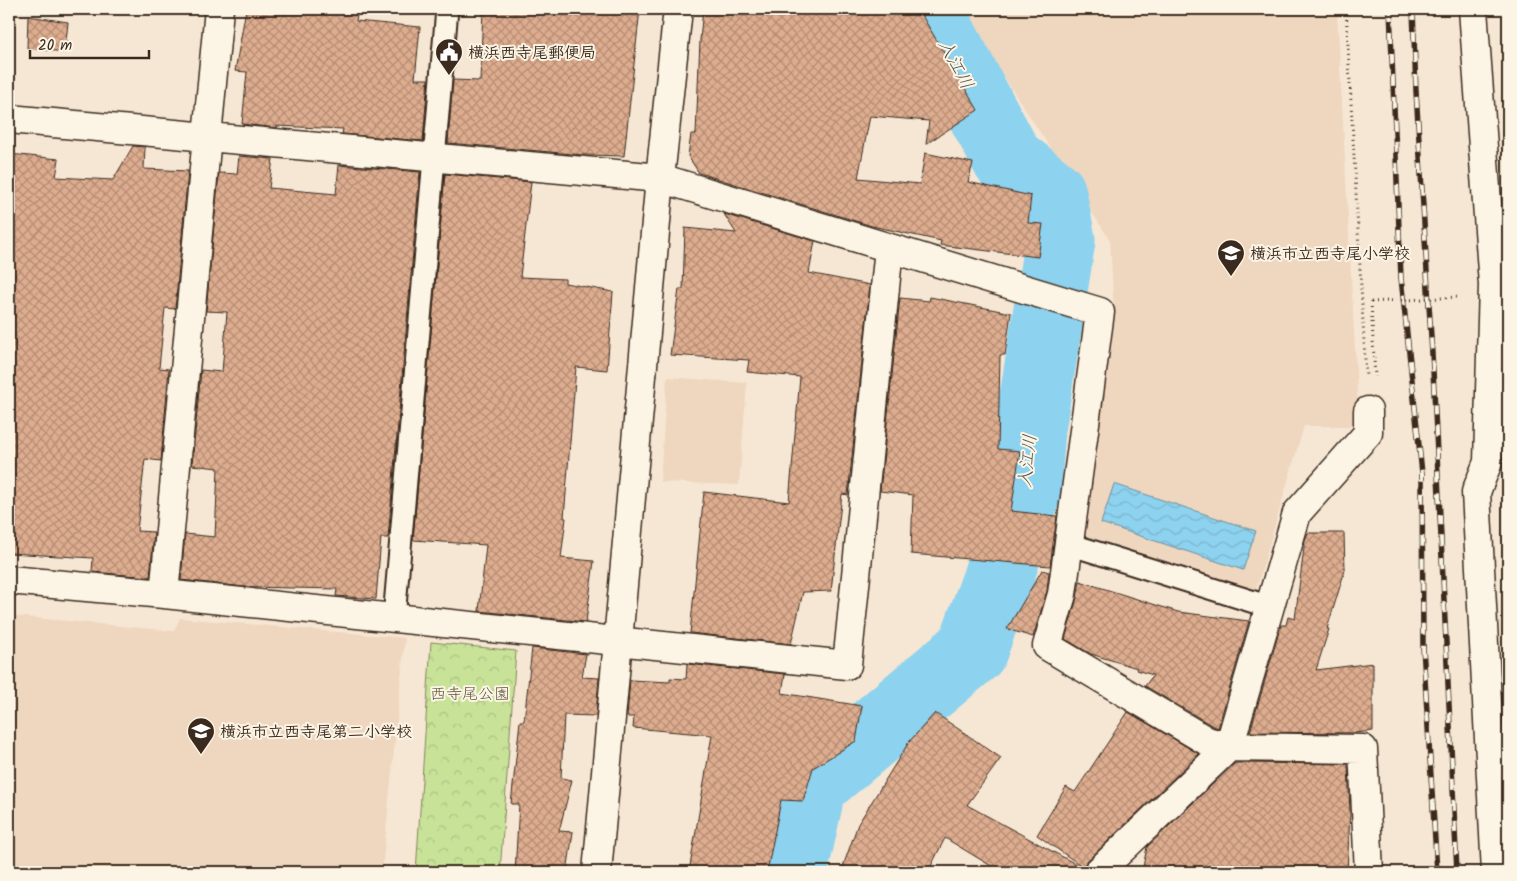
<svg xmlns="http://www.w3.org/2000/svg" width="1517" height="881" font-family="Kalam,'Klee One',sans-serif">
	<style>
		.built { fill: #efd6bf }
		.park { fill: url(#park-crowns); stroke: #82865b }
		.water { fill: url(#water-waves); stroke: #6c8f9b }
		.lines { fill: none; stroke-linecap: round; stroke-linejoin: round }
		.river { stroke: #8dd2ef; stroke-width: 71 }
		.building { fill: url(#building-cross-hatch); stroke: #3b2a1e }
		.lane-casing { stroke: #3b2a1e; stroke-width: 25 }
		.street-casing { stroke: #3b2a1e; stroke-width: 31 }
		.secondary-casing { stroke: #3b2a1e; stroke-width: 31 }
		.path { stroke: #3b2a1e; stroke-width: 3; stroke-dasharray: 1 4; stroke-linecap: butt }
		.lane { stroke: #fcf5e5; stroke-width: 21 }
		.street { stroke: #fcf5e5; stroke-width: 28 }
		.secondary { stroke: #fcf5e5; stroke-width: 28 }
		.rail-casing { stroke: #3b2a1e; stroke-width: 5.5 }
		.rail { stroke: #fcf5e5; stroke-width: 4; stroke-dasharray: 11; stroke-linecap: butt }
		.path-bridge { stroke: #3b2a1e; stroke-width: 3; stroke-dasharray: 1 4; stroke-linecap: butt }
		.labels { text-anchor: middle; stroke-width: 4; stroke-linejoin: round; paint-order: stroke }
		.poi-label { font-size: 16px; font-weight: bold; fill: #3b2a1e; stroke: #fcf5e5; text-anchor: start }
		.park-label { font-size: 16px; fill: #5e583c; stroke: #fcf5e5 }
		.water-label { font-size: 18px; font-style: italic; fill: #505452; stroke: #fcf5e5 }
	</style>
	<defs>
		<pattern id="park-crowns" width="20" height="18" patternUnits="userSpaceOnUse" patternTransform="scale(1.25)"><rect width="20" height="18" fill="#c8e298"/><path d="M2 6a3 3 0 1 1 6 0M12 15a3 3 0 1 1 6 0" fill="none" stroke="#adc283"/></pattern>
		<pattern id="water-waves" width="16" height="10" patternUnits="userSpaceOnUse" patternTransform="scale(1.25)"><rect width="16" height="10" fill="#8dd2ef"/><path d="M0 5q4-4 8 0t8 0" fill="none" stroke="#7bb4cc"/></pattern>
		<pattern id="building-cross-hatch" width="8" height="8" patternUnits="userSpaceOnUse" patternTransform="scale(1.25)"><rect width="8" height="8" fill="#dead8f"/><path d="M0 0l8 8M0 8l8-8" fill="none" stroke="#b58d74"/></pattern>
	</defs>
	<rect width="100%" height="100%" fill="#f6e7d4"/>
	<filter id="ink" filterUnits="userSpaceOnUse"><feTurbulence type="fractalNoise" baseFrequency=".02" numOctaves="2"/><feDisplacementMap in="SourceGraphic" scale="10" xChannelSelector="R" yChannelSelector="G"/><feConvolveMatrix kernelMatrix="1 2 1 2 8 2 1 2 1" color-interpolation-filters="sRGB"/></filter>
	<g filter="url(#ink)">
		<path class="built" d="M960,9H1337L1359,426H1304L1256,590L1079,538L1114,314L1110,240Z
			M667,377L747,383L739,485L660,482Z
			M14,616L174,631L180,618L405,638L382,872H9V620Z"/>
		<path class="park" d="M431,642L516,651L500,872H416Z"/>
		<path class="water" d="M1114,484L1256,531L1243,570L1101,523Z"/>
		<g class="lines">
			<path class="river" d="M792,872L811,785L972,650L997,581L1025,494L1030,429L1060,240L1051,194L1008,160L927,9"/>
		</g>
		<path class="building" d="M246,9H358L356,21L420,27L415,79H428L423,141L342,134L343,129L277,126V128L242,124L247,72L235,71Z
			M483,9H640L624,156L584,155L448,143L453,80L480,81Z
			M703,9H918L978,110L926,144L929,121L870,116L858,178L920,184L925,153L973,163L968,182L1031,196L1028,223L1043,224L1038,257L940,245L941,241L872,226L699,173L688,156L691,134H696L700,40Z
			M28,16L68,22L65,52L27,48Z
			M133,146L145,147L144,169L188,171L175,309L165,308L159,368L169,369L161,461L145,459L137,531L154,532L150,577L92,572L93,558L9,553V154L59,159L56,177L113,180Z
			M239,156L273,159L269,188L336,194L339,165L420,172L388,538H381L376,599L336,596L337,589L245,587L181,580L185,534L215,537L218,468L192,465L201,370L222,372L227,312L206,311L219,173L237,174Z
			M445,174L531,182L520,277L565,279V283L613,292L607,370L576,367L564,518H566L561,558L594,561L586,622L479,611L486,545L413,540Z
			M724,214L815,241L809,273L870,285L848,495L842,494L831,591L803,592L791,644L690,633L704,492L789,502L800,377L747,372L749,360L670,355L679,289H683L685,228L736,233Z
			M930,297L1011,313L1005,355H1000L998,449L1020,451L1011,511L1057,516L1050,566L911,554L913,495L880,491L900,298L929,301Z
			M1308,533H1344L1345,570L1327,629H1329L1316,670L1373,663V731L1354,733L1250,732L1281,625H1286L1288,617L1295,619L1305,540Z
			M1042,570L1049,572L1047,591L1033,637L1007,629Z
			M1080,581L1178,612L1249,621L1218,728L1213,726L1145,686L1153,675L1136,670L1137,668L1091,654L1065,639L1077,598Z
			M532,648L586,654L582,677L599,678L596,716L564,715L561,778L572,780L559,831L573,832L567,872H515L519,804H511L520,721H524Z
			M687,664L785,674L782,693L862,706L856,741L813,768L803,801L781,800L767,872H689L712,735L633,728L634,717H627L630,680L670,682V678L686,679Z
			M1128,712L1199,754L1087,861L1083,867L1037,835L1066,787L1075,792Z
			M935,713L1001,758L967,805L1083,868V872H1001L945,838L928,872H841L858,824L909,742Z
			M1235,763L1348,764L1350,814L1347,872H1142L1147,847Z"/>
		<g class="lines">
			<g class="lane-casing">
				<path id="lane" d="M1069,544L1270,607
					M394,618L447,9"/>
			</g>
			<g class="street-casing">
				<path id="street" d="M1473,9L1493,285L1488,462L1476,492L1496,872
					M9,119L660,178L1100,312L1062,594L1047,646L1207,741L1229,747L1363,749L1369,872
					M9,580L164,594L847,665L889,248
					M164,594L219,9
					M1098,872L1229,747L1297,513L1368,433V411"/>
			</g>
			<g class="secondary-casing">
				<path id="secondary" d="M597,872L660,178L678,9"/>
			</g>
			<path class="path" d="M1346,9L1366,378
				M1371,302L1375,377"/>
			<use href="#lane" class="lane"/>
			<use href="#street" class="street"/>
			<use href="#secondary" class="secondary"/>
			<g class="rail-casing">
				<path id="rail" d="M1390,9L1401,278L1422,473L1423,647L1437,872
					M1413,9L1416,91L1433,370L1457,872"/>
			</g>
			<use href="#rail" class="rail"/>
			<path class="path-bridge" d="M1371,302L1458,297"/>
		</g>
	</g>
	<defs>
		<g id="civic-pin" transform="scale(1.4375)"><path d="M0 17L-7.5 6A9.5 9.5 0 1 1 7.5 6Z" fill="#3b2a1e" stroke="#fcf5e5"/><path d="M-.6-6.5H3V-4.5H.6V-3L4-1V1h2V6H-6V1h2V-1L-.6-3ZM-1.2 2.5V6h2.4V2.5Z" fill="#fff"/></g>
		<g id="school-pin" transform="scale(1.4375)"><path d="M0 17L-7.5 6A9.5 9.5 0 1 1 7.5 6Z" fill="#3b2a1e" stroke="#fcf5e5"/><path d="M0-5L7-2L0 1L-7-2ZM-4 1L0 2.5L4 1V4Q0 6-4 4Z" fill="#fff"/></g>
	</defs>
	<g fill-rule="evenodd">
		<use href="#civic-pin" x="449" y="52"/>
		<use href="#school-pin" x="1231" y="253"/>
		<use href="#school-pin" x="201" y="731"/>
	</g>
	<g class="labels">
		<g class="poi-label">
			<text x="468" y="58">横浜西寺尾郵便局</text>
			<text x="1250" y="259">横浜市立西寺尾小学校</text>
			<text x="220" y="737">横浜市立西寺尾第二小学校</text>
		</g>
		<g class="park-label">
			<text x="470" y="699">西寺尾公園</text>
		</g>
		<g class="water-label">
			<text transform="translate(956 64) rotate(62)" y="6">入江川</text>
			<text transform="translate(1027 461) rotate(-84)" y="6">入江川</text>
		</g>
	</g>
	<rect width="1517" height="881" fill="none" stroke="#fcf5e5" stroke-width="30"/>
	<rect x="15" y="15" width="1487" height="851" fill="none" stroke="#3b2a1e" stroke-width="2" filter="url(#ink)"/>
	<path d="M30 50v8h119v-8" fill="none" stroke="#3b2a1e" stroke-width="2.5"/>
	<text x="38" y="50" font-size="15" fill="#3b2a1e" stroke="#fcf5e5" stroke-width="4" paint-order="stroke">20 m</text>
</svg>
